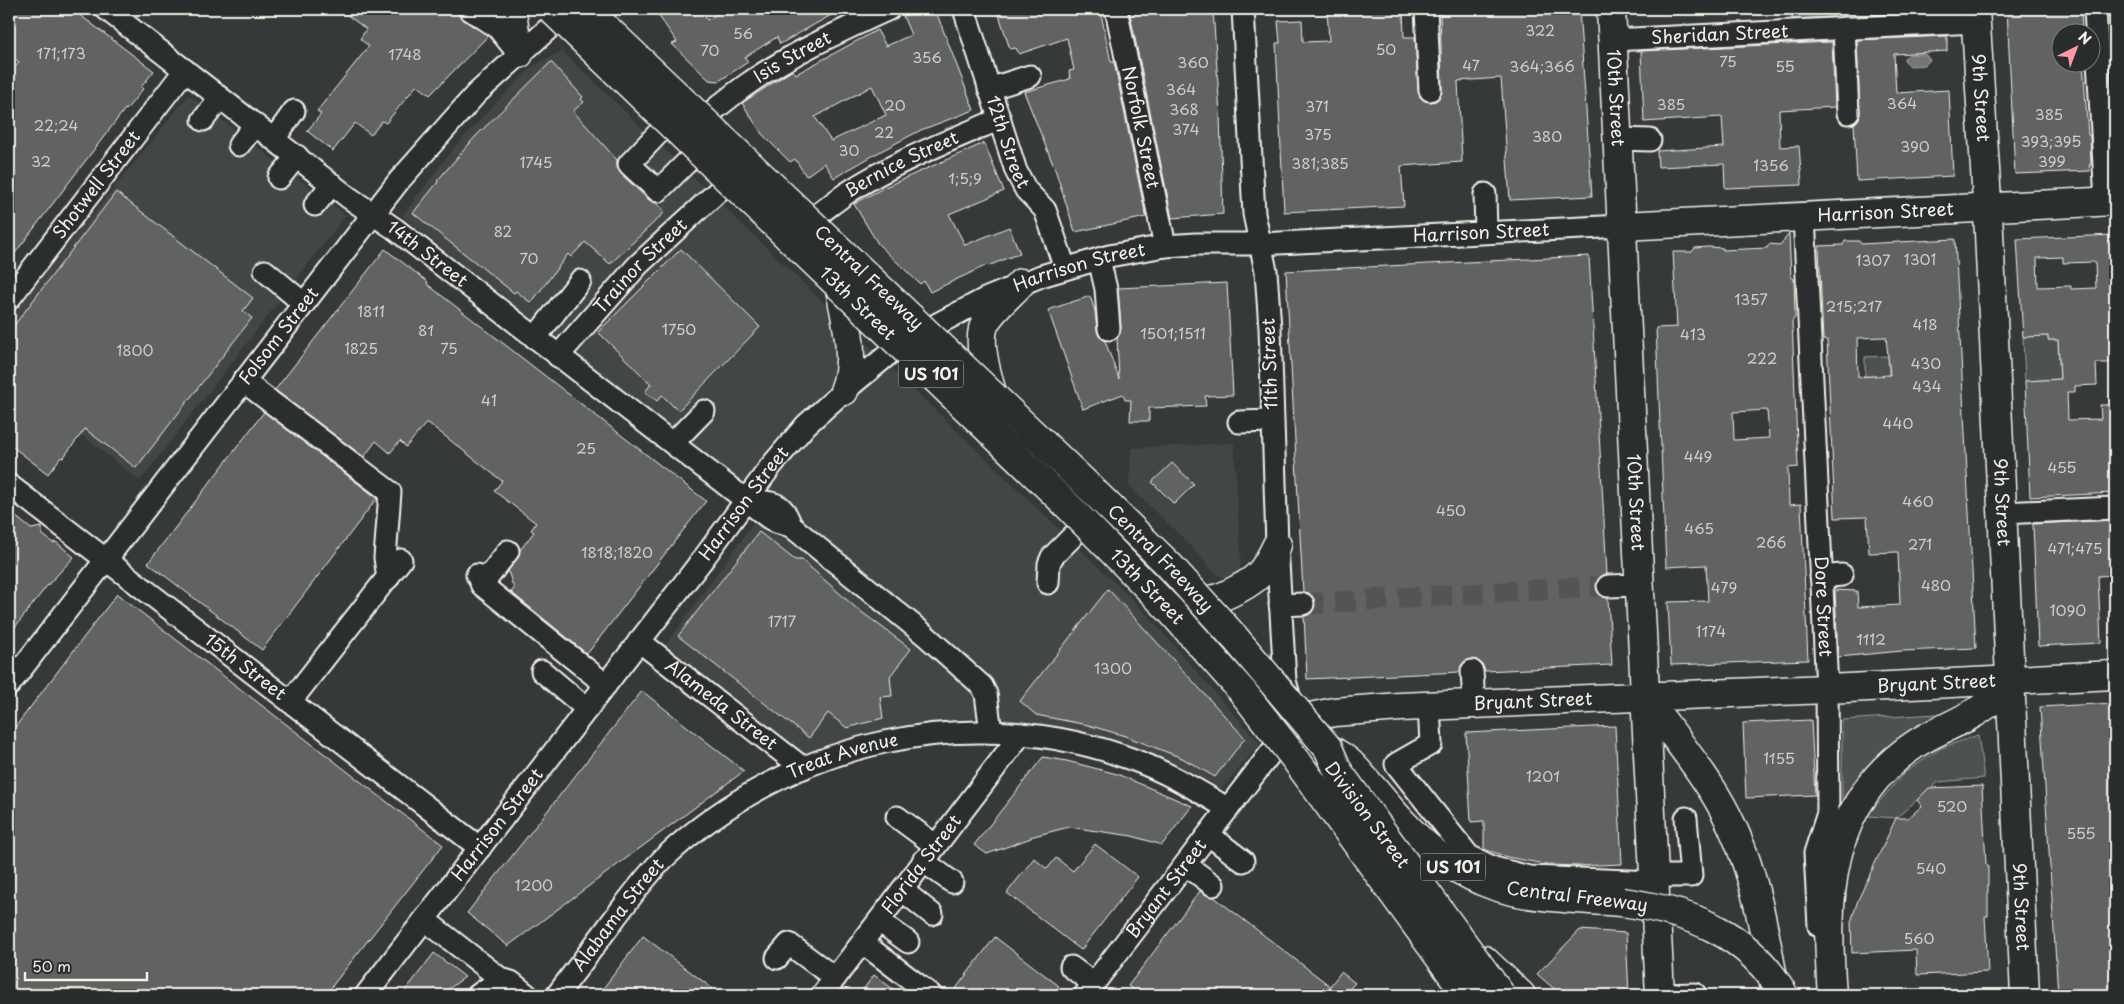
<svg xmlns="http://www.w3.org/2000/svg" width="2124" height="1004" font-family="'Playpen Sans',sans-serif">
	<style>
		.built { fill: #434645 }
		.green { fill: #4e514f; stroke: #a1a19c }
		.water { fill: #757572; stroke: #a8a7a1 }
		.building { fill: #616362; stroke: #f4f1e8; fill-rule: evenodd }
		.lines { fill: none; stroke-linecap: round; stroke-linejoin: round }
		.minor-tunnel { stroke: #525553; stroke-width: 21; stroke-dasharray: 21 11; stroke-linecap: butt }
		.minor-casing { stroke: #f4f1e8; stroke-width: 25 }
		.major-casing { stroke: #f4f1e8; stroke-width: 31 }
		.highway-casing { stroke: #f4f1e8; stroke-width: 31 }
		.minor { stroke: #2a2d2e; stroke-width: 21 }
		.major { stroke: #2a2d2e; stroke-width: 28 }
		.highway { stroke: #2a2d2e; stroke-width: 28 }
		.highway-bridge-casing { stroke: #f4f1e8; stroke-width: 31; stroke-linecap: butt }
		.highway-bridge { stroke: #2a2d2e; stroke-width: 28 }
		.labels { text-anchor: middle; stroke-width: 5; stroke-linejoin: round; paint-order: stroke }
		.number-label { font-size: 15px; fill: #cfcec6 }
		.shield { fill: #2a2d2e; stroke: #b7b6b0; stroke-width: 1 }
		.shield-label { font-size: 16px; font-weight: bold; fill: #f4f1e8 }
		.street-label { font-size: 18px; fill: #f4f1e8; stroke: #2a2d2e }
	</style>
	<rect width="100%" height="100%" fill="#363939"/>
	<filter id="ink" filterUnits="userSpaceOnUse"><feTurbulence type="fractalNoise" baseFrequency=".02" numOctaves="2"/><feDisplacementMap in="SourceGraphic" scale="10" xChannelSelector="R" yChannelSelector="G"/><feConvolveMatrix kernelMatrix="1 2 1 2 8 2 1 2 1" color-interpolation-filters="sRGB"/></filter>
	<g filter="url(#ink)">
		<path class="built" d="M562,51L1141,608L1260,744L1222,789L1174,764L1106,738L1020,722L957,720L867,732L805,753L665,646L768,503L580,359L402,216L454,148L490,109L533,66Z
			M189,95L346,215L140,481L9,377V318Z
			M1234,443L1241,563L1238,573L1225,578L1214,572L1180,535L1129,486L1131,454L1132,448Z"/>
		<path class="green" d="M2048,336V340H2058L2060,379L2025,381L2023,337Z
			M1888,356L1890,400L1876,376H1865V357Z
			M1936,714L1906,735L1842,807V720Z
			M1978,735L1984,778L1938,782L1896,818L1867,816L1904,773L1941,748Z"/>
		<path class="water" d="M1910,54H1925L1930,60L1925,65L1910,66L1904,60V58Z"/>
		<path class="building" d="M9,9H72L154,71L141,87L143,89L126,110L125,109L9,261V75L19,62L9,54Z
			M339,9H457L462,19L488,36L430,95L417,85L386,123L382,121L371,135L355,123L333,151L307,131L321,114L317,111L369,46L360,39L366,29Z
			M654,9H699L707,20L726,9H842L780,44L777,37L745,57L748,62L719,81L709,80L672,44L677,42Z
			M922,9H935L974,110L921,130L881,151L834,178L824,163L806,176L795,159L790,162L762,134L742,103L793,70L796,74L877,30L886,46L911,35L903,16ZM872,86L886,115L831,141L815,117Z
			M997,9H1100L1111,62H1114L1146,217L1075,232L1056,172L1024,92L1070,79L1069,71L1074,70L1067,38L1019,54L1016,48L1010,49Z
			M1129,9H1213L1220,114L1223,214L1172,218Z
			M1327,9H1403L1404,37H1415L1418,91L1420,97L1430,102L1437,100L1442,90L1440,9H1579L1592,196L1510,200L1501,78L1458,81L1462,162L1401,166L1404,206L1284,212L1276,43H1280L1278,21L1302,20L1303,42L1329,41Z
			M1792,9H1833V17L1792,19Z
			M2007,9H2081L2082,32H2062V62H2083L2088,135H2090L2091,165H2089L2090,171L2015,174Z
			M1947,36V51L1894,54L1896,93L1949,90L1953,176L1857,181L1854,124L1859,119L1860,112L1857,40Z
			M1832,42L1835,107L1779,110L1780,147L1799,146L1802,185L1725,188L1724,164L1658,167L1657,151L1724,147L1722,117L1644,122L1641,51Z
			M551,62L583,97L581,99L584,102L573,111L617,160V167L620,173L649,200L657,203L665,212L610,264L585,242L571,257L568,254L531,303L516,291L514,293L413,213L438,182L437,181L476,136Z
			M984,143L1004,191L949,214L965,245L1009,227L1020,253L988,266L987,265L930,292L924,281L920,284L878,244L854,204L885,187Z
			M116,192L253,298L243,311L252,318L136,468L85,429L63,458L61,457L48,474L9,444V332Z
			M1789,234L1791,277L1794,279L1795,318L1792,321L1798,467L1788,468L1789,505L1801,504L1808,660L1671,665L1668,602L1708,601L1706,565L1666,567L1656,328L1677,327L1673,252H1692L1695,248L1708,247L1723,248V250L1767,248L1769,244L1780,245ZM1767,410L1769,438L1734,440L1733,412Z
			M2115,235L2114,363H2096L2097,385L2075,386V392H2067L2068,420L2101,419L2100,405H2115V493L2030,497L2025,381L2060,379L2058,340H2048V336L2023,337L2017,239ZM2063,257V263L2095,262L2096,288L2071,289V286L2038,287L2037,258Z
			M1955,239L1976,648L1902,651L1838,657L1835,590L1857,591L1858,607L1900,605L1898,552L1869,553L1867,517L1835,518L1827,340H1823L1819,246L1843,245L1845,241H1859L1861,244ZM1886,337L1890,375L1858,377L1857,338Z
			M385,249L428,282L427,284L441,295L706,501L587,654L511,592L514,589L508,571L518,558L520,550L534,532L531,530L536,523L494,491L502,481L427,422L406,447L400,441L390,453L376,441L364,457L275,390Z
			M681,249L760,327L678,411L662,395L657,401L645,392L651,384L598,332Z
			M1589,256L1607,574L1597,580L1596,587L1602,597L1608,598L1612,665L1485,671L1482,664L1472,659L1465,661L1461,666L1460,672L1307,679L1304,616L1314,610L1315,603L1309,593L1303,592L1286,271Z
			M1227,283L1233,395L1205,396L1206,406L1149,408V421H1130L1131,400H1125L1123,394L1083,409L1048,310L1090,296L1095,311L1097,330L1099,336L1105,341L1119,379L1117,338L1121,328L1118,288Z
			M264,412L377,498L262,650L148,563Z
			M1172,463L1194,484L1174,504L1152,482Z
			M9,511L31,529L42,527V534L53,543L56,542L74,557L46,587L9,635Z
			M2115,520V575L2098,576L2101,643L2038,646L2033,524Z
			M759,532L795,560H802L855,607L911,649L890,676L892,696L880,697L883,718L847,728L828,713L809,738L678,636Z
			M1108,589L1245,738L1215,777L1182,758L1125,736L1088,725L1036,715L1020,701Z
			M117,594L443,845L325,995H9V735Z
			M642,691L744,771L508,946L467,913Z
			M2115,703V995H2058L2040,707Z
			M1811,720L1815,795L1746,798L1743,723Z
			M1615,726L1622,864L1578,866L1549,865L1507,857L1484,849V821L1471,822L1466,733Z
			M1043,757L1067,761L1117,774L1192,806L1162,845L1132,836L1069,827L1030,837L1031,838L987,854L974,845Z
			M1982,786L1986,864L1988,866V916H1985L1988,972L1917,975L1916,950L1852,953L1851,922L1858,900L1896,818H1908L1922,806L1917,800L1929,788Z
			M1095,844L1138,877L1081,950L1007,893L1034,858L1047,869L1056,858L1073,871Z
			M1200,891L1206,895L1214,897L1330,986L1341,972L1355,983L1343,995H1140L1128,986Z
			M1580,930L1626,933L1629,995H1561L1537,974Z
			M643,936L721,995H598Z
			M995,937L1059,986L1051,995H951Z
			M434,953L465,977L440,995H402Z
			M874,975L901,995H859Z"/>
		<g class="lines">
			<path class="minor-tunnel" d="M1303,604L1608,586"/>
			<g class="minor-casing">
				<g id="minor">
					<path id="s1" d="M106,9L348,197L395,229L769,518L776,522L791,526L925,635L982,686L986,694L991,732"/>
					<path d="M469,9L497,27L519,54"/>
					<path id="s2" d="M964,9L1016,171L1026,190L1045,210L1065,268"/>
					<path id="s3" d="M1116,9L1165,246"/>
					<path d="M1426,9L1430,90"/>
					<path d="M2095,9L2106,201"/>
					<path d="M1844,28L1848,113"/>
					<path id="s4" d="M1612,40L1976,22"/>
					<path d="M989,89L1030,76"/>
					<path id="s5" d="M703,119C718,107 733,94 749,83C792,53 841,31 889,9"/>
					<path d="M203,120L220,98"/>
					<path d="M668,123L629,164L658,191L697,152"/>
					<path d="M274,139L294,111"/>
					<path d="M1617,139L1650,140"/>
					<path d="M239,145L255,125"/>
					<path d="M279,178L297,156"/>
					<path d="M1485,194L1486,232"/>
					<path d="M315,205L332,184"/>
					<path id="s6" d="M1804,216L1827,689L1828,813L1815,853L1819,926"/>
					<path id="s7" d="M809,221C822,212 834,202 847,193C894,162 948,141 1000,119"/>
					<path d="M1099,259L1106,289L1109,329"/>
					<path d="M265,271L303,303"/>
					<path id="s8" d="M9,299L185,70"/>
					<path d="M535,338L580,281"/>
					<path id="s9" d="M558,356L638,265L728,182"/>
					<path d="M243,381L390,492L385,558L388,578"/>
					<path d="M1239,422L1272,421"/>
					<path d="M673,443L704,411"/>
					<path id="s10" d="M9,485L480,848"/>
					<path d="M750,500C775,504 782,500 791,526"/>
					<path d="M2002,513L2115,508"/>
					<path d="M477,575L482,585L606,685"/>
					<path d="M1821,577L1842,575"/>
					<path d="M1048,583L1049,564L1052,557L1083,526"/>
					<path d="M482,585L508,551"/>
					<path d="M1608,586L1639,585"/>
					<path d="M1280,605L1303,604"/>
					<path id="s11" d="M639,641L803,768"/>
					<path d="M542,671L587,709"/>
					<path d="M1472,671L1474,703"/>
					<path id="s12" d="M9,685L398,182L476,94L558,20"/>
					<path d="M290,702L401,560"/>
					<path d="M1429,705L1431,744L1396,764L1469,856L1494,868L1529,877L1654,882"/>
					<path d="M897,817L935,845"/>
					<path d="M1209,835L1243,861"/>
					<path d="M923,861L952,882"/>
					<path d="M1186,865L1213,885"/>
					<path d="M1654,876H1691L1686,818"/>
					<path d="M902,890L932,914"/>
					<path d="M425,920L501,979L511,982L527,995"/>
					<path d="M879,921L908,942"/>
					<path d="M863,943L931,995"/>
					<path d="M777,958L789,944L835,978"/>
					<path d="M1071,967L1094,984"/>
					<path id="s13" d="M366,995L706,555L771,466L806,425L844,391L890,353L924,331L985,299L1041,276L1109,256L1165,246L1196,244H1260L1622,226"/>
					<path d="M478,995L501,979"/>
					<path id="s14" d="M557,995C576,970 595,945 614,919C630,898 645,877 664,858C790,740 971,699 1134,760C1167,772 1198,790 1228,809"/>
					<path id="s15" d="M822,995L1021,734"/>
					<path id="s16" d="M1085,995L1296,720L1285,681L1277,545L1270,328L1266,271L1254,214L1243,9"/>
					<path d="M1660,995L1695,994"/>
				</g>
			</g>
			<g class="major-casing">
				<g id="major">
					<path d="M511,9L519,54"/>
					<path id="s17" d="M1611,9L1660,995"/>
					<path id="s18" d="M1975,9L1989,233L2025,995"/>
					<path id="s19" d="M1622,226L2115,201"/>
					<path d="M840,289C846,321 857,359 844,391"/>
					<path d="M994,399C988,379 975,340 986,321C995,307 1010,295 1021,283"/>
					<path d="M1198,599C1209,602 1218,599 1228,594C1258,580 1263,574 1277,545"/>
					<path id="s20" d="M1296,720L1334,712L1400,707L1827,689L2115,675"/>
					<path d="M1484,960L1521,995"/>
				</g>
			</g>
			<g class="highway-casing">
				<path id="highway" d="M1645,697C1669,730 1695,761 1716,796C1752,855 1763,922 1775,989
					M1328,748C1335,753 1344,757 1350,763C1369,782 1385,804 1403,823C1473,898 1526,896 1622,902
					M1832,995C1825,898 1825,803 1917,743C1940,728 1969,720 1990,702C1998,696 2004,688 2010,680"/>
			</g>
			<use href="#minor" class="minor"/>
			<use href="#major" class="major"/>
			<use href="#highway" class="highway"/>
			<g class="highway-bridge-casing">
				<g id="highway-bridge">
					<path id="s21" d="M551,9L1067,505L1170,610L1242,691L1293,756L1467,995"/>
					<path id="s22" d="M586,9L1087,485L1169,565L1236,639L1328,748L1338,771L1501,995"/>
					<path d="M1622,902C1689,911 1749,933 1784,995"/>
				</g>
			</g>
			<use href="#highway-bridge" class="highway-bridge"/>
		</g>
	</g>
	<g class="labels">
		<g class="number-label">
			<text x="1540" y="36">322</text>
			<text x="743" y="39">56</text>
			<text x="1386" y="55">50</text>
			<text x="710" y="56">70</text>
			<text x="61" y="59">171;173</text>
			<text x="405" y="60">1748</text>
			<text x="927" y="63">356</text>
			<text x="1728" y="67">75</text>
			<text x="1193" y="68">360</text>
			<text x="1471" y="71">47</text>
			<text x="1542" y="72">364;366</text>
			<text x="1785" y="72">55</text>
			<text x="1181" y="95">364</text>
			<text x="1902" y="109">364</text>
			<text x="1671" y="110">385</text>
			<text x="895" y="111">20</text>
			<text x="1317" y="112">371</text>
			<text x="1184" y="115">368</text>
			<text x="2049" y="120">385</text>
			<text x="56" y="131">22;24</text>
			<text x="1186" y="135">374</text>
			<text x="884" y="138">22</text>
			<text x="1318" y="140">375</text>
			<text x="1547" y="142">380</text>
			<text x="2051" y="147">393;395</text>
			<text x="1915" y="152">390</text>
			<text x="849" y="156">30</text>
			<text x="41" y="167">32</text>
			<text x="2052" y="167">399</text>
			<text x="536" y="168">1745</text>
			<text x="1320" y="169">381;385</text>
			<text x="1771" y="171">1356</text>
			<text x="965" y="184">1;5;9</text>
			<text x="503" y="237">82</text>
			<text x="529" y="264">70</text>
			<text x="1920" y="265">1301</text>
			<text x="1873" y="266">1307</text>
			<text x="1751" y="305">1357</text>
			<text x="1854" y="312">215;217</text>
			<text x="371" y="317">1811</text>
			<text x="1925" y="330">418</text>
			<text x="679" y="335">1750</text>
			<text x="426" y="336">81</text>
			<text x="1173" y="339">1501;1511</text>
			<text x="1693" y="340">413</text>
			<text x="361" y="354">1825</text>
			<text x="449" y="354">75</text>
			<text x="135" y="356">1800</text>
			<text x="1762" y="364">222</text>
			<text x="1926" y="369">430</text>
			<text x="1927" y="392">434</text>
			<text x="489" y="406">41</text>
			<text x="1898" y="429">440</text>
			<text x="586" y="454">25</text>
			<text x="1698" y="462">449</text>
			<text x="2062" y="473">455</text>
			<text x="1918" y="507">460</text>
			<text x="1451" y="516">450</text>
			<text x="1699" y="534">465</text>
			<text x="1771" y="548">266</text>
			<text x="1920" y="550">271</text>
			<text x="2075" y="554">471;475</text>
			<text x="617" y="558">1818;1820</text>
			<text x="1936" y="591">480</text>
			<text x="1724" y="593">479</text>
			<text x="2068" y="616">1090</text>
			<text x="782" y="627">1717</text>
			<text x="1711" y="637">1174</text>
			<text x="1871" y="645">1112</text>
			<text x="1113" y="674">1300</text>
			<text x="1779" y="764">1155</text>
			<text x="1543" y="782">1201</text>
			<text x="1952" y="812">520</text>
			<text x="2081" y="839">555</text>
			<text x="1931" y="874">540</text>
			<text x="534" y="891">1200</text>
			<text x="1919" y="944">560</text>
		</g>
		<g class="shield">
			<rect x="898.5" y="360.5" width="65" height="27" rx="4"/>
			<rect x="1420.5" y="853.5" width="65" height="27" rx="4"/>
		</g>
		<g class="shield-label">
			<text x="931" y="380">US 101</text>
			<text x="1453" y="873">US 101</text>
		</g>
		<g class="street-label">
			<text dy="6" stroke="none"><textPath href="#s4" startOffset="108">Sheridan Street</textPath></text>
			<text dy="6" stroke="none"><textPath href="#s5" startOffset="109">Isis Street</textPath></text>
			<text dy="6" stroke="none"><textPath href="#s17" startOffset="89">10th Street</textPath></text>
			<text dy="6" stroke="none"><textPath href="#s18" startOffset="89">9th Street</textPath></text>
			<text dy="6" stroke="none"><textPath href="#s3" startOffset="121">Norfolk Street</textPath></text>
			<text dy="6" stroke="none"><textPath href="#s2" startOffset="140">12th Street</textPath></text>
			<text dy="6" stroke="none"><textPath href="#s7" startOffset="109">Bernice Street</textPath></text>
			<text dy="6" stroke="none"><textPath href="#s8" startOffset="144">Shotwell Street</textPath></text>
			<text dy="6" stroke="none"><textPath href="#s19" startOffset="264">Harrison Street</textPath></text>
			<text dy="6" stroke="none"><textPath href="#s13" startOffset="1445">Harrison Street</textPath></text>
			<text dy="6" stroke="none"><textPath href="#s1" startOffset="404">14th Street</textPath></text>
			<text dy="6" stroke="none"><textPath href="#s9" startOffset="122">Trainor Street</textPath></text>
			<text dy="6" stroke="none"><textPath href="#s13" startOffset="1040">Harrison Street</textPath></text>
			<text dy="6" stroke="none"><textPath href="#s22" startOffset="390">Central Freeway</textPath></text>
			<text dy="6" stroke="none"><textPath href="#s21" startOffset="425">13th Street</textPath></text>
			<text dy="6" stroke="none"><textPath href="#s12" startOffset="441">Folsom Street</textPath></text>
			<text transform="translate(1270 364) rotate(-92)" y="6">11th Street</text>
			<text dy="6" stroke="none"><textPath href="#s17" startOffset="494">10th Street</textPath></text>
			<text dy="6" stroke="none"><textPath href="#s18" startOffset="494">9th Street</textPath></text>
			<text dy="6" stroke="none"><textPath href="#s13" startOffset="620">Harrison Street</textPath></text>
			<text dy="6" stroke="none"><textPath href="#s22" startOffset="795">Central Freeway</textPath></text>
			<text dy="6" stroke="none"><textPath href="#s21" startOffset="830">13th Street</textPath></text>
			<text dy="6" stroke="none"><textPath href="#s6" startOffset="391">Dore Street</textPath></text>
			<text dy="6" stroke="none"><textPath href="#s10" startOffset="298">15th Street</textPath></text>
			<text dy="6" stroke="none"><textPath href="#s20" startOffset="642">Bryant Street</textPath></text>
			<text dy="6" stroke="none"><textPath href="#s20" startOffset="238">Bryant Street</textPath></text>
			<text dy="6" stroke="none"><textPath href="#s11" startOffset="104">Alameda Street</textPath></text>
			<text dy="6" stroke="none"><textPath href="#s14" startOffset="382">Treat Avenue</textPath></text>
			<text transform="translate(1367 815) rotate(53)" y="6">Division Street</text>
			<text dy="6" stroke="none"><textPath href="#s13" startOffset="215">Harrison Street</textPath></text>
			<text dy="6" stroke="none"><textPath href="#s15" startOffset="164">Florida Street</textPath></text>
			<text dy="6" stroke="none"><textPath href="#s16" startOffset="134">Bryant Street</textPath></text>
			<text transform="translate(1577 897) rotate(7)" y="6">Central Freeway</text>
			<text dy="6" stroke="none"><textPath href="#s18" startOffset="899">9th Street</textPath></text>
			<text dy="6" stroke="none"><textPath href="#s14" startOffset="101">Alabama Street</textPath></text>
		</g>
	</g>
	<rect width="2124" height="1004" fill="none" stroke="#2a2d2e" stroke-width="30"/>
	<rect x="15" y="15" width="2094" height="974" fill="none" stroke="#f4f1e8" stroke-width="2" filter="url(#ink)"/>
	<g transform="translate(2076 48) rotate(42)"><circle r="24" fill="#2a2d2e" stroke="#7b7b78"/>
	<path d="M0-4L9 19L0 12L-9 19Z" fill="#ff9aa2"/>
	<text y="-8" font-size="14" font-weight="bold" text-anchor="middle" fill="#f4f1e8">N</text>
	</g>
	<path d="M25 972v8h122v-8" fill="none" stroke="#f4f1e8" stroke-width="2.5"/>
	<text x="32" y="972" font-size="15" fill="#f4f1e8" stroke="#2a2d2e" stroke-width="4" paint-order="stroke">50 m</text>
</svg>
